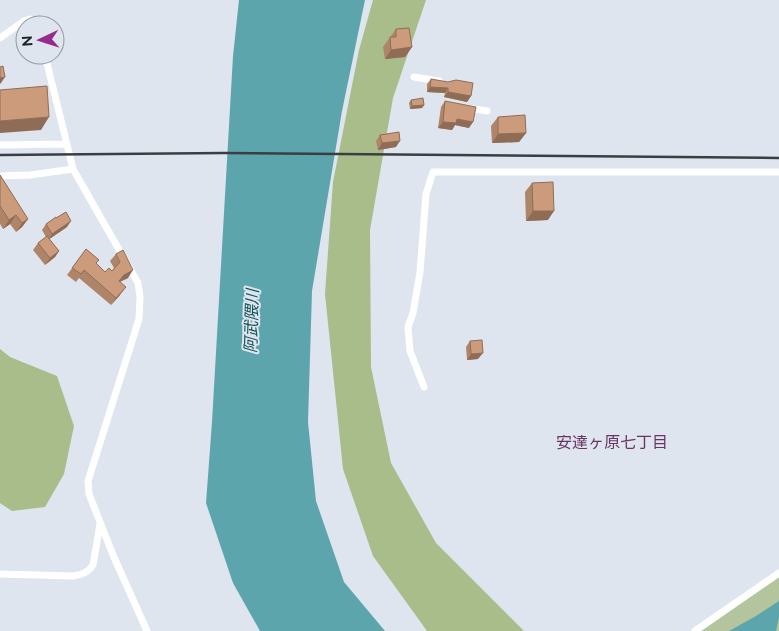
<svg xmlns="http://www.w3.org/2000/svg" width="779" height="631" font-family="Raleway,'Noto Sans JP',sans-serif">
	<style>
		.green { fill: #b4c49d }
		.forest { fill: #a8bd8a }
		.water { fill: #5da5ad }
		.lines { fill: none; stroke-linecap: round; stroke-linejoin: round }
		.minor { stroke: #fff; stroke-width: 7 }
		.rail { stroke: #3a3e42; stroke-width: 2.5 }
		.wall { fill: #af856a }
		.shaded-wall { fill: #8f6c56 }
		.building { fill: #cc9b7b; stroke: #8f6c56 }
		.labels { text-anchor: middle; stroke-width: 4; stroke-linejoin: round; paint-order: stroke }
		.water-label { font-size: 16px; font-style: italic; fill: #105157; stroke: #dee5ee }
		.neighbourhood-label { font-size: 16px; fill: #693464; stroke: #dee5ee }
	</style>
	<rect width="100%" height="100%" fill="#dee5ee"/>
	<path class="green" d="M779,577V631H701Z"/>
	<path class="forest" d="M373,0H426L393,98L370,230L371,367L391,463L436,543L524,631H427L373,556L343,469L325,294L333,182L359,50Z
		M0,349L10,357L57,376L74,426L64,474L45,507L12,511L0,503Z"/>
	<path class="water" d="M239,0H365L342,111L312,291L308,422L316,501L344,582L385,631H260L233,583L206,503L212,422L233,56Z
		M779,601V617L776,631H729L756,616Z"/>
	<g class="lines">
		<path class="minor" d="M0,38L24,21L30,19L34,21L35,25
			M45,55L73,169L138,283L140,297L139,319L88,481L89,494L113,555L147,631
			M414,77L439,81
			M467,108L487,111
			M0,145L67,144
			M0,176L30,175L73,169
			M424,387L410,351L408,327L413,313L420,272L426,194L433,172H779
			M0,574L73,576C82,574 88,573 93,565L100,524
			M695,631L779,573"/>
		<path class="rail" d="M0,155L224,153L779,158"/>
	</g>
	<path class="wall" d="M396,29L412,47L405,57L385,59L383,47Z
		M431,79L471,96L467,102L444,97L445,93L427,92V84Z
		M411,100L424,105L422,108L410,109L409,103Z
		M445,101L469,128L455,125L452,130L438,128L441,107Z
		M498,117L526,133L519,142L492,143L491,126Z
		M380,135L396,147L378,150L376,141Z
		M0,175L28,219L22,227L16,232L10,224L3,229L0,224Z
		M532,183L548,220L526,221L525,192Z
		M46,224L67,227L49,239L59,251L55,257L45,265L33,250L38,243L46,237L42,230Z
		M86,249L99,260L96,263L105,272L112,271L114,268L110,261L116,254L128,278L120,282V295L111,305L79,278L76,282L67,275Z
		M470,341L478,359L467,360L466,347Z"/>
	<path class="shaded-wall" d="M412,47L405,57L385,59L391,50Z
		M5,77L1,83L0,84V78Z
		M430,87L448,88L445,93L427,92Z
		M448,92L471,96L467,102L444,97Z
		M424,105L422,108L410,109L412,106Z
		M49,117L41,130L0,133V121Z
		M457,119L473,122L469,128L455,125L452,130L438,128L443,122Z
		M526,133L519,142L492,143L498,134Z
		M400,141L396,147L378,150L382,143Z
		M533,211H554L548,220L526,221Z
		M16,215L10,224L3,229L9,220Z
		M28,219L22,227L16,232L22,223Z
		M71,221L67,227L48,240L52,234Z
		M59,251L55,257L45,265L50,258Z
		M133,270L128,278L119,282V281L124,275Z
		M126,287L120,295L111,305L116,298Z
		M483,353L478,359L467,360L471,354Z"/>
	<path class="building" d="M409,28L412,47L391,50L390,37H396V29Z
		M3,66L5,77L0,78V67Z
		M431,79L448,82L456,80L473,83L471,96L448,92V88L430,87Z
		M47,86L49,117L0,121V90Z
		M423,98L424,105L412,106L411,100Z
		M445,101L476,107L473,122L457,119L456,123L443,122Z
		M525,115L526,133L498,134V117Z
		M399,132L400,141L382,143L380,135Z
		M0,175L28,219L22,223L16,215L9,220L0,206Z
		M553,182L554,211H533L532,183Z
		M66,212L71,221L52,234L46,224L56,217V218Z
		M47,236L59,251L50,258L38,243Z
		M86,249L99,260L96,263L105,272L109,268L112,271L120,262L116,254L123,250L133,270L124,275L119,281L126,287L116,298L84,270L81,274L72,268Z
		M482,340L483,353L471,354L470,341Z"/>
	<g class="labels">
		<g class="water-label">
			<text transform="translate(251 321) rotate(-88)" y="6">阿武隈川</text>
		</g>
		<g class="neighbourhood-label">
			<text x="612" y="448">安達ヶ原七丁目</text>
		</g>
	</g>
	<g transform="translate(40 40) rotate(266)"><circle r="24" fill="#dee5ee" stroke="#92989e"/>
	<path d="M0-4L9 19L0 12L-9 19Z" fill="#952b8e"/>
	<text y="-8" font-size="14" font-weight="bold" text-anchor="middle" fill="#212427">N</text>
	</g>
</svg>
